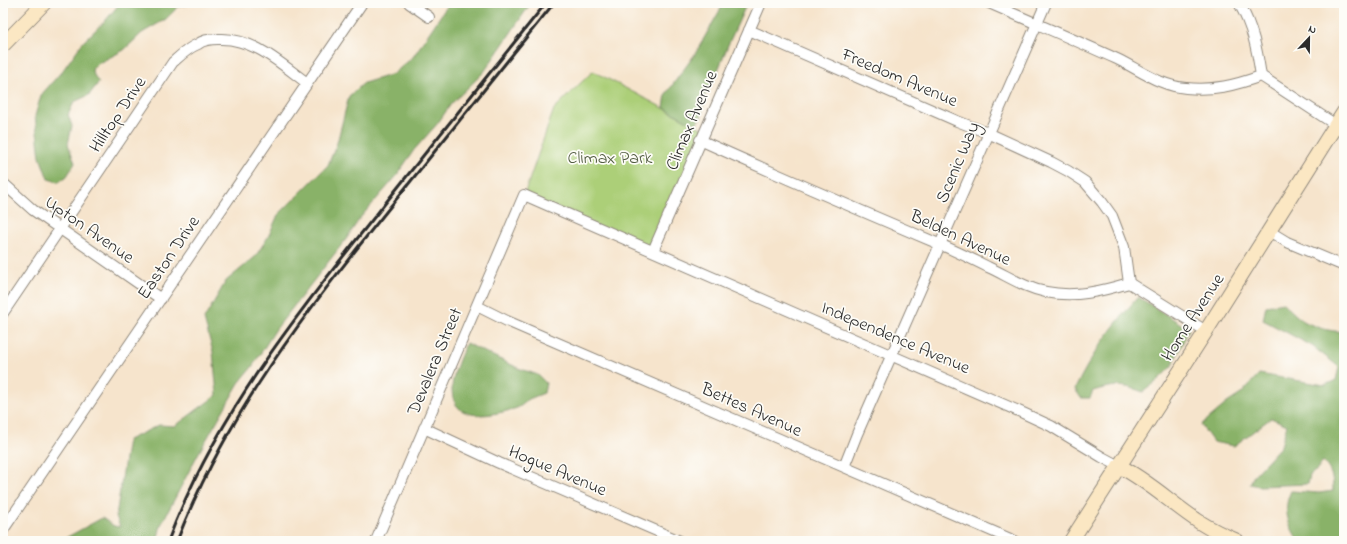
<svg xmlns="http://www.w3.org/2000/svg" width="1347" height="544" font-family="'Indie Flower',sans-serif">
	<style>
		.green { fill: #accf78; stroke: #6c7d52 }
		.forest { fill: #89b268; stroke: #5a6e4a }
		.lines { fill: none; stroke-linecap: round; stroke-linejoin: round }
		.street-casing { stroke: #90887c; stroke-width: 12 }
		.secondary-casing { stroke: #90887c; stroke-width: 16 }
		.street { stroke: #fff; stroke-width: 10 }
		.secondary { stroke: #fbe7c3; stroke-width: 14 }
		.rail { stroke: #2b2b2b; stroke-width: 3 }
		.labels { text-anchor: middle; stroke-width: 3.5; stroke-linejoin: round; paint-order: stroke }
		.street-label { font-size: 18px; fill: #2b2b2b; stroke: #fdfcf7 }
		.park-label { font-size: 18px; fill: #525c42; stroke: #fdfcf7 }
	</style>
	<rect width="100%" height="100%" fill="#fdfcf7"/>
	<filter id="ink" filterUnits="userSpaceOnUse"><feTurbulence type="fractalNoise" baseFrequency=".025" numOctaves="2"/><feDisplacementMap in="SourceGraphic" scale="8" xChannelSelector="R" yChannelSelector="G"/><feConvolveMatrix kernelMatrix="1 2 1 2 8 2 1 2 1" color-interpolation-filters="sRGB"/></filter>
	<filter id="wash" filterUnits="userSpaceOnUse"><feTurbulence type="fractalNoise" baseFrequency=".012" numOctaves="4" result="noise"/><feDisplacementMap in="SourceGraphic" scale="16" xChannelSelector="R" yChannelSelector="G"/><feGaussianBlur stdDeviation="0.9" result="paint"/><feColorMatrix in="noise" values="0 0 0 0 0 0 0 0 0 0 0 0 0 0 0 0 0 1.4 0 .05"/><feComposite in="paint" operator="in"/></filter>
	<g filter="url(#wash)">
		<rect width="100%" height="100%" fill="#f6e4cc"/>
		<path class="green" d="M593,71L705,130L653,251L524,195L554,109Z"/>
		<path class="forest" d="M120,3H192L178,7L166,19L142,33L124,50L99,63L92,69L95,78L99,82L89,95L74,102L68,115L72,126L68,144L75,163L67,176L59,182L48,179L40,157L35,116L41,95L63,70L83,42L106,20Z
			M449,3H531L484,72L451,104L438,123L414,150L395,178L360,218L347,238L276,329L252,367L239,383L197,456L161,525L157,541H60L102,518L114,526L120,527L116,516L128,440L159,425L175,426L217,395L213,352L204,319L226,281L255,257L268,237L278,215L328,165L337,143L349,96L364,83L393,74L413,57Z
			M724,3H747L728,45L715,78L706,91L701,117L695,125L664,108L666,94L695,54Z
			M1138,297L1189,329L1172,366L1156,382L1143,392C1123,384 1113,385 1093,391L1090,398H1081L1075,389C1091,355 1113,325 1138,297Z
			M1283,303C1289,308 1295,315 1302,320C1311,326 1333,333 1344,331V541H1299C1288,525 1282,509 1291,491L1319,493L1333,491C1333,477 1332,472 1323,461L1318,469L1310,475L1308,484L1259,486L1250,484L1254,475L1281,446L1287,425L1271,418L1234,446L1213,442L1201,425L1227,403L1241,394L1259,374L1325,385L1336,380L1339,367L1312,346L1263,320L1266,306Z
			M466,343L518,368L538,375L546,383L544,393C539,395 534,397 529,399C525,402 522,406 517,408C495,415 453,425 452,390C452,374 460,358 466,343Z"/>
	</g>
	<g filter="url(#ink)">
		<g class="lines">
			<g class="street-casing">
				<path id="street" d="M409,3L429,17
					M989,3C1032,22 1075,40 1117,59C1140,70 1160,86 1186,88C1213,91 1236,85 1261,76
					M1239,3C1253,28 1257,49 1261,76L1336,125
					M749,30L957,121L988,133L1051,162L1068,171L1085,182L1102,202L1112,216L1124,247L1129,283
					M700,140C779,176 859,210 939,244C956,251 972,259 988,267C1008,276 1025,288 1046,292C1075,298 1102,291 1129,283L1206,331
					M3,183L33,210L161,299
					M1269,231L1287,242L1344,266
					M653,251L761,3
					M477,306L507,321L1015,541
					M3,313L173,62C181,55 188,48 198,44C203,40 212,39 218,39C253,37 281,64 307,83
					M424,428L499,463L680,541
					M844,467L857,434L1046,3
					M3,530L362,3
					M376,541L524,195L1023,413L1051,426L1102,457L1119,466"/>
			</g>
			<g class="secondary-casing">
				<path id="secondary" d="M3,45L44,3
					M1119,466C1149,481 1173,505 1201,523C1212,530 1225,536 1237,541
					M1071,541L1206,331L1344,112"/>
			</g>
			<use href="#street" class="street"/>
			<use href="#secondary" class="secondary"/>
			<path class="rail" d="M168,541C214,419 295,316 376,215C432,144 489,74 546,3
				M177,541C226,414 306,312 390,207C445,139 500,71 554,3"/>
		</g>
	</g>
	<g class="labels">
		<g class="street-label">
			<text transform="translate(900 77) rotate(23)" y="6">Freedom Avenue</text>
			<text transform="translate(117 114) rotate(-56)" y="6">Hilltop Drive</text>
			<text transform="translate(691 120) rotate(-67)" y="6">Climax Avenue</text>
			<text transform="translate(957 162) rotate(-67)" y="6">Scenic Way</text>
			<text transform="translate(90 229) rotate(35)" y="6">Upton Avenue</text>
			<text transform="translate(961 237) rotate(25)" y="6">Belden Avenue</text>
			<text transform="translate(168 257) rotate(-56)" y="6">Easton Drive</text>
			<text transform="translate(1192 317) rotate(-57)" y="6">Home Avenue</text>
			<text transform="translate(896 337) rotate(23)" y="6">Independence Avenue</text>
			<text transform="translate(434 361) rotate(-67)" y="6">Devalera Street</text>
			<text transform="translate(752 409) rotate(24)" y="6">Bettes Avenue</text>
			<text transform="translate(558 470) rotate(23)" y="6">Hogue Avenue</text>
		</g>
		<g class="park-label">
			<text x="610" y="163">Climax Park</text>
		</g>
	</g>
	<rect width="1347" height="544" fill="none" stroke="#fdfcf7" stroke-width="16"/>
	<g transform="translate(1309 38) rotate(22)" stroke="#fdfcf7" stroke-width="3" paint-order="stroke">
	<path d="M0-3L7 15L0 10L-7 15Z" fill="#2b2b2b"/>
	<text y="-6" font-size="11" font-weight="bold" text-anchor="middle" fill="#2b2b2b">N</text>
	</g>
</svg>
